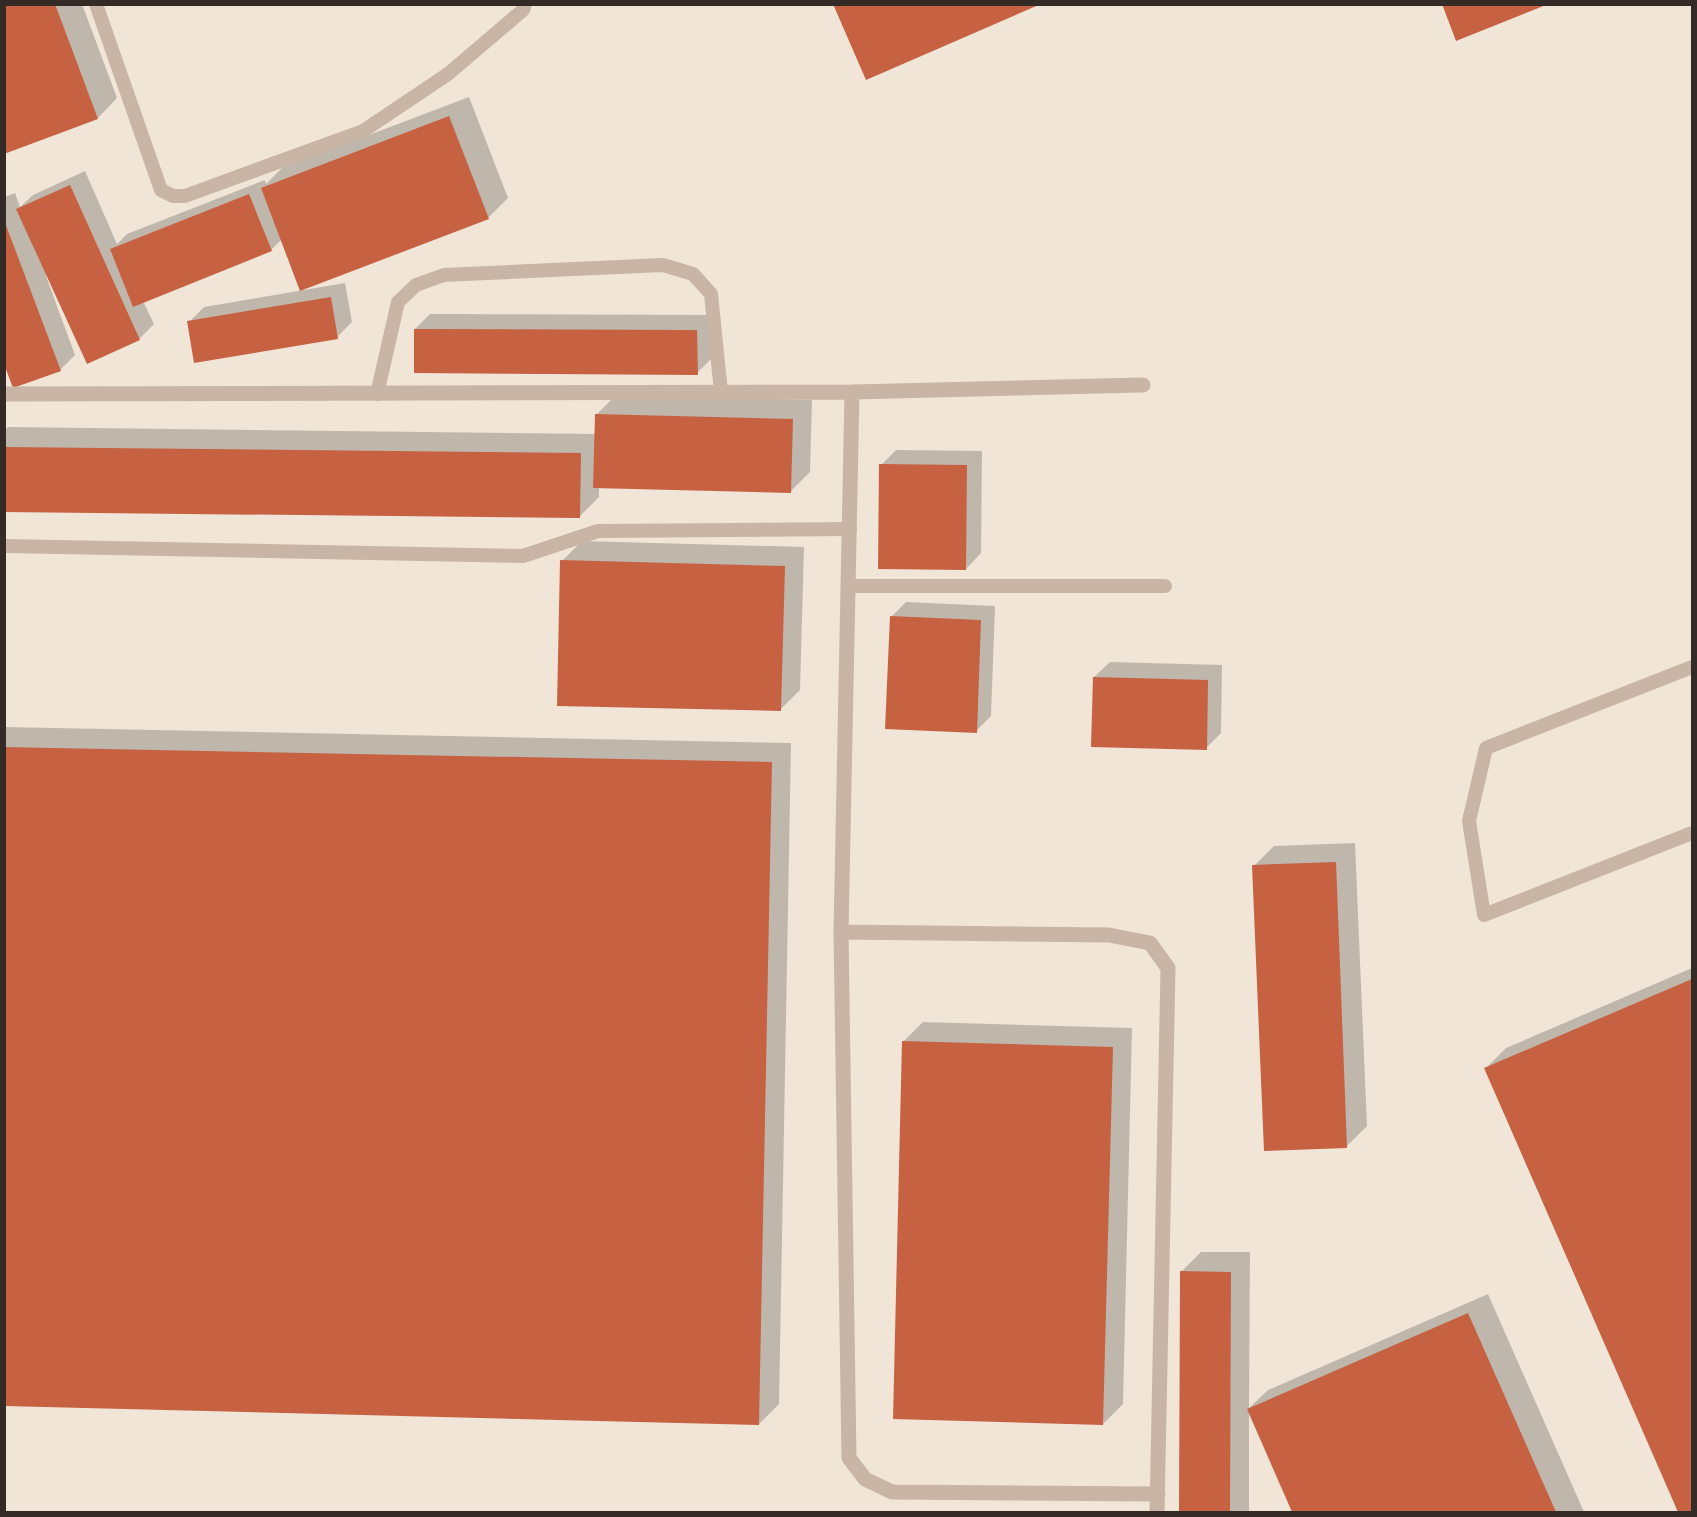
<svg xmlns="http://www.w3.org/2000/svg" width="1697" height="1517" font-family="'Sofia Sans Condensed',sans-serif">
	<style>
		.shadow { fill: #0003 }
		.building { fill: #c66142 }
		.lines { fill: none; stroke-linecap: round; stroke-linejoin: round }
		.lane { stroke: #c9b5a5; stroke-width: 14 }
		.street { stroke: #c9b5a5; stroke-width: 15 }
	</style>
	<rect width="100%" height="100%" fill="#f1e5d8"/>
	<path class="shadow" d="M4,4H82L117,98L98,118Z
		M469,97L508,198L488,218L282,239L271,250L143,301L154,324L139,339L48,275L46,276L75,355L60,370L4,360V197L15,193L20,207L33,195L85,171L117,244L127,234L265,180L266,184L282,168Z
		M345,283L352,322L337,337L189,322L204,307Z
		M430,314L712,315V358L697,373L415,329Z
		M616,395L812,400L810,472L790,492L599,487V497L579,517L4,510V431L8,427L596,434V415Z
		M896,450L982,451L981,553L966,569L881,465Z
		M582,541L804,547L800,690L780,710L562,561Z
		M906,602L995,606L991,716L976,731L891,617Z
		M1110,662L1222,665L1221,733L1206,748L1094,677Z
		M4,727L791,743L779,1404L759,1424L4,1405Z
		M1355,843L1367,1126L1347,1146L1254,866L1274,846Z
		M1692,968V1512H1679L1486,1068L1506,1048Z
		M923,1022L1132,1028L1123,1404L1103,1424L903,1042Z
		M1201,1252H1250L1249,1408L1268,1390L1488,1294L1584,1512H1294L1249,1411V1512H1180L1181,1272Z"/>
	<path class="building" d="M4,4H55L98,119L4,154Z
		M833,4H1041L866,80Z
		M1442,4H1546V5L1456,41Z
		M449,116L489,219L300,291L261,188Z
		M70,185L140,340L87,364L16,209Z
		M249,194L272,251L133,307L110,249Z
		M4,220L61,371L13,388L4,364Z
		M331,297L338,339L194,363L187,321Z
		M414,329L697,330L698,375L414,373Z
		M595,414L793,419L791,493L593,488Z
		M4,447L581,453L580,518L4,512Z
		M879,464L967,465L966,570L878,569Z
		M560,560L785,566L781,711L557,706Z
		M890,616L981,620L977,733L885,729Z
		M1093,677L1208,680L1207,750L1091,747Z
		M4,747L772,762L759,1425L4,1406Z
		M1336,862L1347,1148L1264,1151L1252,865Z
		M1692,979V1512H1678L1484,1068Z
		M902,1041L1113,1047L1103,1425L893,1419Z
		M1180,1271L1231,1272L1230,1512H1179Z
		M1468,1313L1556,1512H1292L1247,1409Z"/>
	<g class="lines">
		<path class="lane" d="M96,4L161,190L173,196H185L363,131L448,74L523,10L525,4
			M377,394L398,302L416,285L444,275L663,265L693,274L711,294L721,392
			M4,546L523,556L598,531L850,529
			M849,586H1165
			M1692,667L1486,748L1469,821L1484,915L1692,833"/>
		<path class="street" d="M852,392L841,932L849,1458L865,1479L892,1492L1158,1494
			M4,394L852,392L1143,385
			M841,932L1109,935L1150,943L1168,968L1157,1512"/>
	</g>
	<rect width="1697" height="1517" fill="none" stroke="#342a26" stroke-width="12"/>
</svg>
